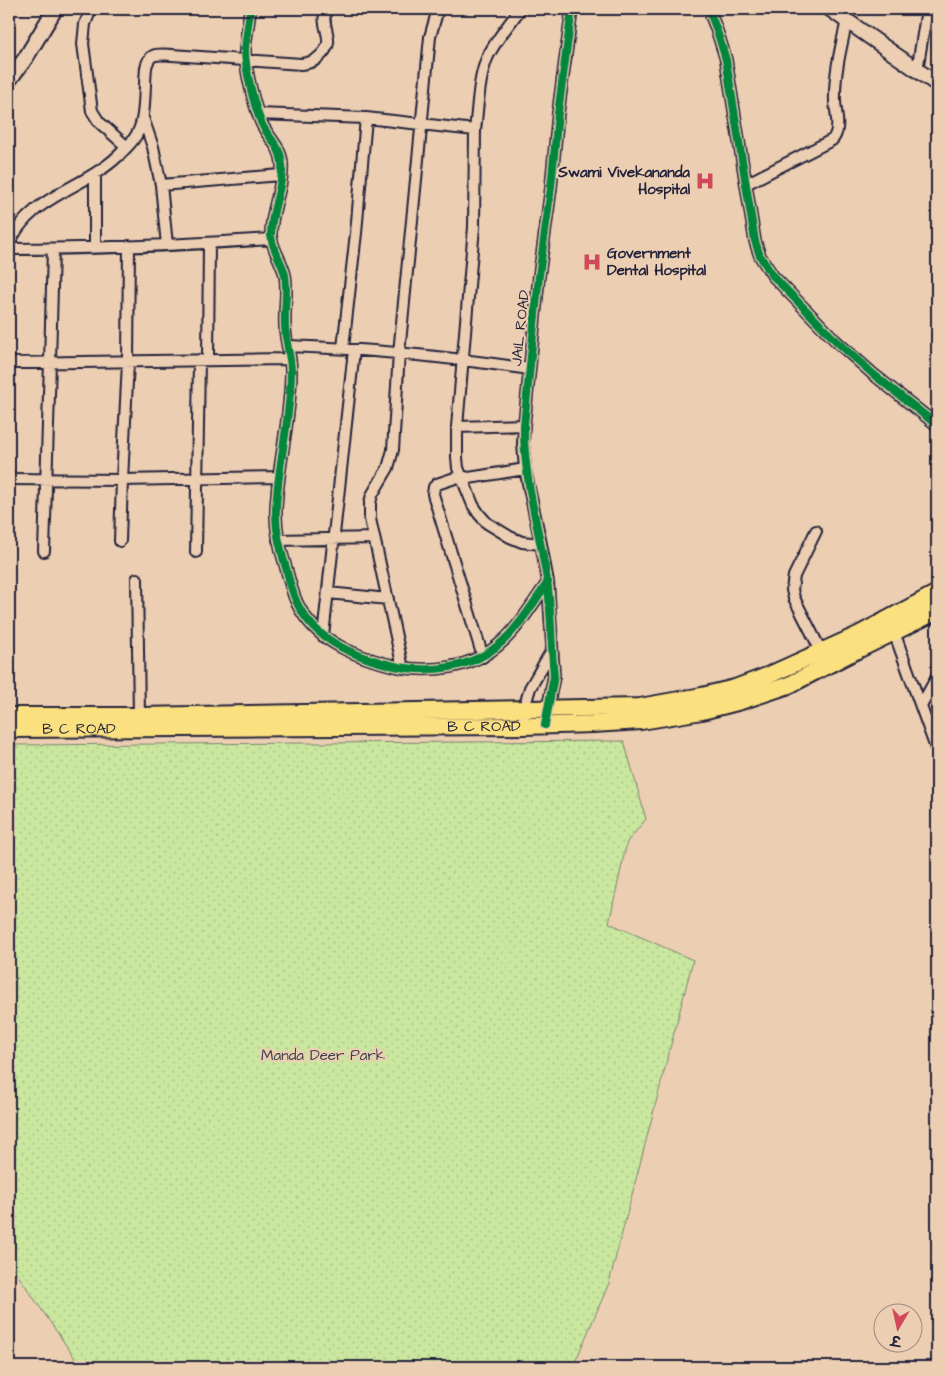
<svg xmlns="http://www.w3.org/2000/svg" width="946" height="1376" font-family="'Architects Daughter','Playpen Sans Deva',sans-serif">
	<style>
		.park { fill: url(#park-dots); stroke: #76846d }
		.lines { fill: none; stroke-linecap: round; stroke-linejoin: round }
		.street-casing { stroke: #22223b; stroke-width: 14 }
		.secondary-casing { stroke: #22223b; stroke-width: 18 }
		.primary-casing { stroke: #22223b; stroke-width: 20 }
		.street { stroke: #ecceb2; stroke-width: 10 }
		.secondary { stroke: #ecceb2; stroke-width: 14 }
		.primary { stroke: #fbe080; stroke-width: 16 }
		.cycleway-casing { stroke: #ecceb2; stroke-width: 11 }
		.cycleway { stroke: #00873e; stroke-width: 8 }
		.labels { text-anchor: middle; stroke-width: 4.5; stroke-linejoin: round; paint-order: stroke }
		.poi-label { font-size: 15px; font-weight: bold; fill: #22223b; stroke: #ecceb2; text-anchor: end }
		.street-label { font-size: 15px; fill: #22223b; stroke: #ecceb2 }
		.park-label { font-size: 15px; fill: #3b404a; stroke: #ecceb2 }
	</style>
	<defs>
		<pattern id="park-dots" width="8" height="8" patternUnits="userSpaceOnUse" patternTransform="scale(1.25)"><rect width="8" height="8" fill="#cae79f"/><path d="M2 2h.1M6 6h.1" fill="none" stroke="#adc68a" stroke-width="1.8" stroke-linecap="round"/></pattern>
	</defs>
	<rect width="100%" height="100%" fill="#ecceb2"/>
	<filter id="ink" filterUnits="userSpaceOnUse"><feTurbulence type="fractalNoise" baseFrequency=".02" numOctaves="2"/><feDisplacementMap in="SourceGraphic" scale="10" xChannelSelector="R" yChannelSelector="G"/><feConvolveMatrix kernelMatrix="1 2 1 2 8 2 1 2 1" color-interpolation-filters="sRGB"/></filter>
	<g filter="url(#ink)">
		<path class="park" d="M624,741L646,819L627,842L609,923L693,960L609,1283L573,1367H81L9,1262V745Z"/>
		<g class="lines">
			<g class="street-casing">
				<path id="street" d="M91,9L85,24L83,44L92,111L99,122L127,147
					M250,9C249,22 246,36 245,50C245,69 254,105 261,122C267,137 281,146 282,163C284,187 270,211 271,236C272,248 282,262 285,275C288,292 284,308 285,325C285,341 291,356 291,371C291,418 278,463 276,509C275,529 280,549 286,568C289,580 292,592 297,603C316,643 359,658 399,667C416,670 434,670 450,667C502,658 520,622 548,582
					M708,9C716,25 721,43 726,60L755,241L760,256L773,276L837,342L873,374L937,425
					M917,71L927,9
					M258,114L366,118L475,130C478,108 478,82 486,61C492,44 510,24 520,9
					M143,118L153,147L161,185L167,245
					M475,130L474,227L457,427V457L458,468L473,505L479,514L487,523L510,537L522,542L541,544
					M95,174V247
					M746,184L832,140C841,131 836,114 835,102C834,74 841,47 847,20
					M161,185L281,175
					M9,245C28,195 90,188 124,150C129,145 135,139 138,132C146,117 144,86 146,68C149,52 158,54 172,55L301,64C308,63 314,62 319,57C339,39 319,30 326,9
					M9,249C96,249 184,245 271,239
					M288,346C369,349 449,357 529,369
					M343,348L356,233L366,118
					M208,359L209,243
					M9,363L290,359
					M457,427L524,425
					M9,479L122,480L278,477
					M816,531L794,576L792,590L794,598L821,651
					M278,540L374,538
					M120,541L122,480L128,362L129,246
					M44,551L50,362L53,249
					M196,552L199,360
					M137,579L139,716
					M328,593L388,599
					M894,632L937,751
					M323,636L354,350
					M483,657L433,494L434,487L437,484L461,476L469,478L525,469
					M403,668L370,519V503L372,495L388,468L393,450L399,353L430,37L438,9
					M921,706L937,677
					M547,712L554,676L548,582L541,544L525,469L523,444L524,425L539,276L551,188L558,113L572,9
					M524,726V709L530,688L552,650"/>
			</g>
			<g class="secondary-casing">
				<path id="secondary" d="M830,9L937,84
					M9,80L25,59L55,9"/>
			</g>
			<g class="primary-casing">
				<g id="primary">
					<path d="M9,716H139L640,707L702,696L735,688L767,676L858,635L937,593"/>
					<path id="s1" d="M9,729L524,726L593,724L641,721L702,711L741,701L789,685L849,654L937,611"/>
				</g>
			</g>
			<use href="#street" class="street"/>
			<use href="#secondary" class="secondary"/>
			<use href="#primary" class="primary"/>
			<g class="cycleway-casing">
				<path id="cycleway" d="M250,9C249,22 246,36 245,50C245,69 254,105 261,122C267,137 281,146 282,163C284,187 270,211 271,236C272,248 282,262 285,275C288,292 284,308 285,325C285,341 291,356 291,371C291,418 278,463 276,509C275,529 280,549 286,568C289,580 292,592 297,603C316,643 359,658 399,667C416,670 434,670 450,667C502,658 520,622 548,582
					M708,9C716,25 721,43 726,60L755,241L760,256L773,276L837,342L873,374L937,425
					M545,725L554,676L553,664C551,636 551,607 547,580C539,528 523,477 524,425L539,276L551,188L558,113L572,9"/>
			</g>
			<use href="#cycleway" class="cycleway"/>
		</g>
	</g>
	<defs>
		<g id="hospital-bare" transform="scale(1.5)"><path d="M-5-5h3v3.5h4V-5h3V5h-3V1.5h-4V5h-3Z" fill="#d1495b" stroke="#ecceb2" stroke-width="2.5" paint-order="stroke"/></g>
	</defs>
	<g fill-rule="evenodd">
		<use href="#hospital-bare" x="705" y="181"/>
		<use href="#hospital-bare" x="592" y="262"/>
	</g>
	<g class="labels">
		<g class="poi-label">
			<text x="690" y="177">Swami Vivekananda<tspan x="690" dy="17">Hospital</tspan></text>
			<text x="607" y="258" text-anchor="start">Government<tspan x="607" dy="17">Dental Hospital</tspan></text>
		</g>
		<g class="street-label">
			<text transform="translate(520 328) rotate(-84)" y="5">JAIL ROAD</text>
			<text dy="5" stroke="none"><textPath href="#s1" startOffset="475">B C ROAD</textPath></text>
			<text dy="5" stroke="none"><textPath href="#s1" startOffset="70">B C ROAD</textPath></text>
		</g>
		<g class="park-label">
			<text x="323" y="1060">Manda Deer Park</text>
		</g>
	</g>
	<rect width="946" height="1376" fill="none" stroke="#ecceb2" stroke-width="30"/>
	<rect x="15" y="15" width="916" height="1346" fill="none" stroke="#22223b" stroke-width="2" filter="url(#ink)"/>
	<g transform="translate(898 1328) rotate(189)"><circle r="24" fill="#ecceb2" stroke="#9b8982"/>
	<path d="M0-4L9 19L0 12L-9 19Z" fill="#d1495b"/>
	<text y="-8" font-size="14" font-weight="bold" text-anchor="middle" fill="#22223b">उ</text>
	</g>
</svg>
